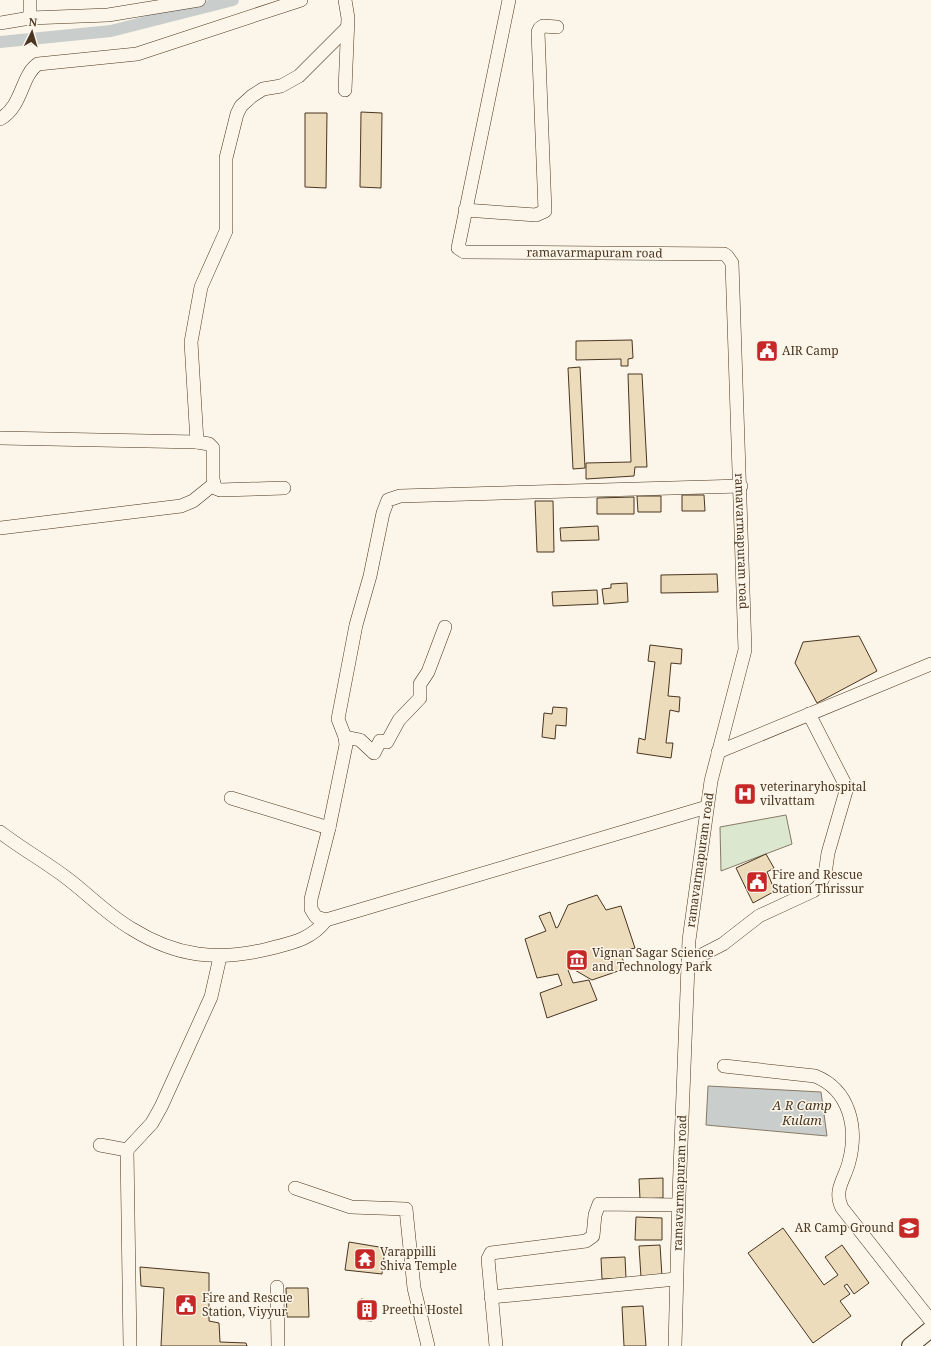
<svg xmlns="http://www.w3.org/2000/svg" width="931" height="1346" font-family="'Noto Serif',serif">
	<style>
		.green { fill: #dce7d0; stroke: #887966 }
		.water { fill: #c9cecd; stroke: #887966 }
		.lines { fill: none; stroke-linecap: round; stroke-linejoin: round }
		.canal { stroke: #c9cecd; stroke-width: 12 }
		.building { fill: #ecdcbc; stroke: #4a3520 }
		.minor-casing { stroke: #4a3520; stroke-width: 14 }
		.major-casing { stroke: #4a3520; stroke-width: 18 }
		.minor { stroke: #fbf6e9; stroke-width: 13 }
		.major { stroke: #fbf6e9; stroke-width: 16 }
		.labels { text-anchor: middle; stroke-width: 3; stroke-linejoin: round; paint-order: stroke }
		.street-label { font-size: 12px; fill: #4a3520; stroke: #fbf6e9 }
		.poi-label { font-size: 12px; fill: #4a3520; stroke: #fbf6e9; text-anchor: start }
		.water-label { font-size: 13px; font-style: italic; fill: #4a3520; stroke: #fbf6e9 }
	</style>
	<rect width="100%" height="100%" fill="#fbf6e9"/>
	<path class="green" d="M786,815L792,844L721,871L720,827Z"/>
	<path class="water" d="M708,1086L821,1092L827,1136L706,1125Z"/>
	<g class="lines">
		<path class="canal" d="M0,42L111,31L233,0"/>
	</g>
	<path class="building" d="M361,112L382,113L381,188L360,187Z
		M305,113H327L326,188L305,187Z
		M632,340L633,358L628,359V366H621V359L576,360V341Z
		M580,367L585,468L573,469L568,368Z
		M628,374H642L647,467H635L634,476L586,479V463L631,462Z
		M682,495H704L705,511H682Z
		M637,496H661V512H638Z
		M634,497V514H597V498Z
		M535,501H553L554,552H537Z
		M598,526L599,540L561,541L560,528Z
		M717,574L718,592L661,593V575Z
		M627,583L628,602L604,604L602,589L611,588V584Z
		M597,590L598,604L553,606L552,592Z
		M859,636L877,671L817,703L795,663L803,642Z
		M650,645L682,649L681,664L671,663L668,696L680,697L679,712L670,710L666,743H673L671,758L637,753L639,738L645,740L655,662L648,661Z
		M553,707L567,708L566,726L556,725L555,739L542,737L544,713L552,714Z
		M766,854L774,868L767,872L775,891L753,903L736,868Z
		M597,895L606,910L621,906L635,948L619,952L627,968L592,980L573,969L568,970L573,983L589,980L597,1000L547,1018L540,993L562,985L558,974L537,978L525,939L546,931L539,916L550,912L556,928L558,927L568,905Z
		M663,1178V1198L640,1199L639,1179Z
		M636,1217L662,1218V1240H635Z
		M783,1228L824,1285L838,1275L825,1257L842,1245L869,1283L854,1294L847,1284L844,1286L850,1294L840,1301L851,1316L813,1343L748,1253Z
		M349,1242L385,1248L382,1274L345,1270Z
		M660,1245L662,1276L641,1277L639,1246Z
		M625,1257L626,1278L602,1279L601,1258Z
		M140,1267L209,1273V1321L219,1323L220,1342L246,1343L247,1346H161L164,1288L141,1286Z
		M286,1288H308L309,1317H287Z
		M361,1299L374,1301L372,1321L359,1320Z
		M643,1306L646,1346H624L622,1307Z"/>
	<g class="lines">
		<g class="minor-casing">
			<g id="minor">
				<path id="s1" d="M509,0L458,248L464,252L724,254L727,256L732,263L745,650L711,781L689,940L679,1195L675,1346"/>
				<path d="M30,18V0"/>
				<path d="M0,23L30,18L108,15L199,0"/>
				<path d="M345,90L348,18L345,0"/>
				<path d="M0,119C23,106 21,75 38,64L137,54L301,0"/>
				<path d="M465,210L536,215L545,211L538,32L540,28L543,26L557,27"/>
				<path d="M0,438L197,442"/>
				<path d="M284,488L220,490L215,488L213,479V448L209,444L197,442L191,342L201,287L226,231V158L237,114L241,106L252,96L263,89L281,86L299,76L347,28"/>
				<path d="M0,528L181,506L193,501L214,484"/>
				<path d="M345,737L360,740L374,753L380,741L387,742L399,720L420,698V684L428,672L445,627"/>
				<path d="M718,752L931,664"/>
				<path d="M231,798L329,828"/>
				<path d="M707,807L326,920L316,917L311,909V899L329,828L346,745L345,737L338,719L356,625L370,576L383,513L388,500L400,496L741,486"/>
				<path d="M0,832C22,849 46,862 68,879C89,895 108,915 132,929C177,957 217,961 268,949C291,943 311,940 326,920"/>
				<path d="M688,962L723,944L759,916L813,891L819,886L825,874L828,853L846,791V786L809,714"/>
				<path d="M724,1066L815,1076C850,1090 858,1128 849,1162C845,1179 833,1190 842,1208L931,1321"/>
				<path d="M100,1145L127,1150L130,1346"/>
				<path d="M127,1150L152,1123L161,1107L211,997L220,957"/>
				<path d="M295,1188L351,1207L406,1209L414,1288L428,1346"/>
				<path d="M277,1287L278,1346"/>
				<path d="M491,1297L676,1279"/>
				<path d="M496,1346L488,1259L491,1253L586,1241L593,1236L595,1215L599,1204L678,1205"/>
			</g>
		</g>
		<g class="major-casing">
			<path id="major" d="M910,1346L931,1329"/>
		</g>
		<use href="#minor" class="minor"/>
		<use href="#major" class="major"/>
	</g>
	<defs>
		<g id="civic-square" transform="scale(1.15)"><rect x="-9" y="-9" width="18" height="18" rx="4" fill="#c62828" stroke="#fbf6e9"/><path d="M-.6-6.5H3V-4.5H.6V-3L4-1V1h2V6H-6V1h2V-1L-.6-3ZM-1.2 2.5V6h2.4V2.5Z" fill="#fff"/></g>
		<g id="hospital-square" transform="scale(1.15)"><rect x="-9" y="-9" width="18" height="18" rx="4" fill="#c62828" stroke="#fbf6e9"/><path d="M-5-5h3v3.5h4V-5h3V5h-3V1.5h-4V5h-3Z" fill="#fff"/></g>
		<g id="museum-square" transform="scale(1.15)"><rect x="-9" y="-9" width="18" height="18" rx="4" fill="#c62828" stroke="#fbf6e9"/><path d="M0-6L6-3V-2H-6V-3ZM-5-1h2V3h-2ZM-1-1h2V3h-2ZM3-1h2V3H3ZM-6 4H6V6H-6Z" fill="#fff"/></g>
		<g id="university-square" transform="scale(1.15)"><rect x="-9" y="-9" width="18" height="18" rx="4" fill="#c62828" stroke="#fbf6e9"/><path d="M0-5L7-2L0 1L-7-2ZM-4 1L0 2.5L4 1V4Q0 6-4 4Z" fill="#fff"/></g>
		<g id="temple-square" transform="scale(1.15)"><rect x="-9" y="-9" width="18" height="18" rx="4" fill="#c62828" stroke="#fbf6e9"/><path d="M0-6L5-2H3V0L6.5 2.5H4V6H1.5V3h-3V6H-4V2.5H-6.5L-3 0V-2H-5Z" fill="#fff"/></g>
		<g id="building-square" transform="scale(1.15)"><rect x="-9" y="-9" width="18" height="18" rx="4" fill="#c62828" stroke="#fbf6e9"/><path d="M-4-6H4V6H1V3H-1V6H-4ZM-2.5-4.3h1.7v1.8h-1.7ZM.8-4.3h1.7v1.8H.8ZM-2.5-1h1.7V.8h-1.7ZM.8-1h1.7V.8H.8Z" fill="#fff"/></g>
	</defs>
	<g fill-rule="evenodd">
		<use href="#civic-square" x="767" y="351"/>
		<use href="#hospital-square" x="745" y="794"/>
		<use href="#civic-square" x="757" y="882"/>
		<use href="#museum-square" x="577" y="960"/>
		<use href="#university-square" x="909" y="1228"/>
		<use href="#temple-square" x="365" y="1259"/>
		<use href="#civic-square" x="186" y="1305"/>
		<use href="#building-square" x="367" y="1310"/>
	</g>
	<g class="labels">
		<g class="street-label">
			<text dy="4" stroke="none"><textPath href="#s1" startOffset="391">ramavarmapuram road</textPath></text>
			<text dy="4" stroke="none"><textPath href="#s1" startOffset="811">ramavarmapuram road</textPath></text>
			<text transform="translate(700 860) rotate(-82)" y="4">ramavarmapuram road</text>
			<text transform="translate(680 1183) rotate(-88)" y="4">ramavarmapuram road</text>
		</g>
		<g class="poi-label">
			<text x="782" y="355">AIR Camp</text>
			<text x="760" y="791">veterinaryhospital<tspan x="760" dy="14">vilvattam</tspan></text>
			<text x="772" y="879">Fire and Rescue<tspan x="772" dy="14">Station Thrissur</tspan></text>
			<text x="592" y="957">Vignan Sagar Science<tspan x="592" dy="14">and Technology Park</tspan></text>
			<text x="894" y="1232" text-anchor="end">AR Camp Ground</text>
			<text x="380" y="1256">Varappilli<tspan x="380" dy="14">Shiva Temple</tspan></text>
			<text x="202" y="1302">Fire and Rescue<tspan x="202" dy="14">Station, Viyyur</tspan></text>
			<text x="382" y="1314">Preethi Hostel</text>
		</g>
		<g class="water-label">
			<text x="802" y="1110">A R Camp<tspan x="802" dy="15">Kulam</tspan></text>
		</g>
	</g>
	<g transform="translate(32 32) rotate(5)" stroke="#fbf6e9" stroke-width="3" paint-order="stroke">
	<path d="M0-3L7 15L0 10L-7 15Z" fill="#4a3520"/>
	<text y="-6" font-size="11" font-weight="bold" text-anchor="middle" fill="#4a3520">N</text>
	</g>
</svg>
